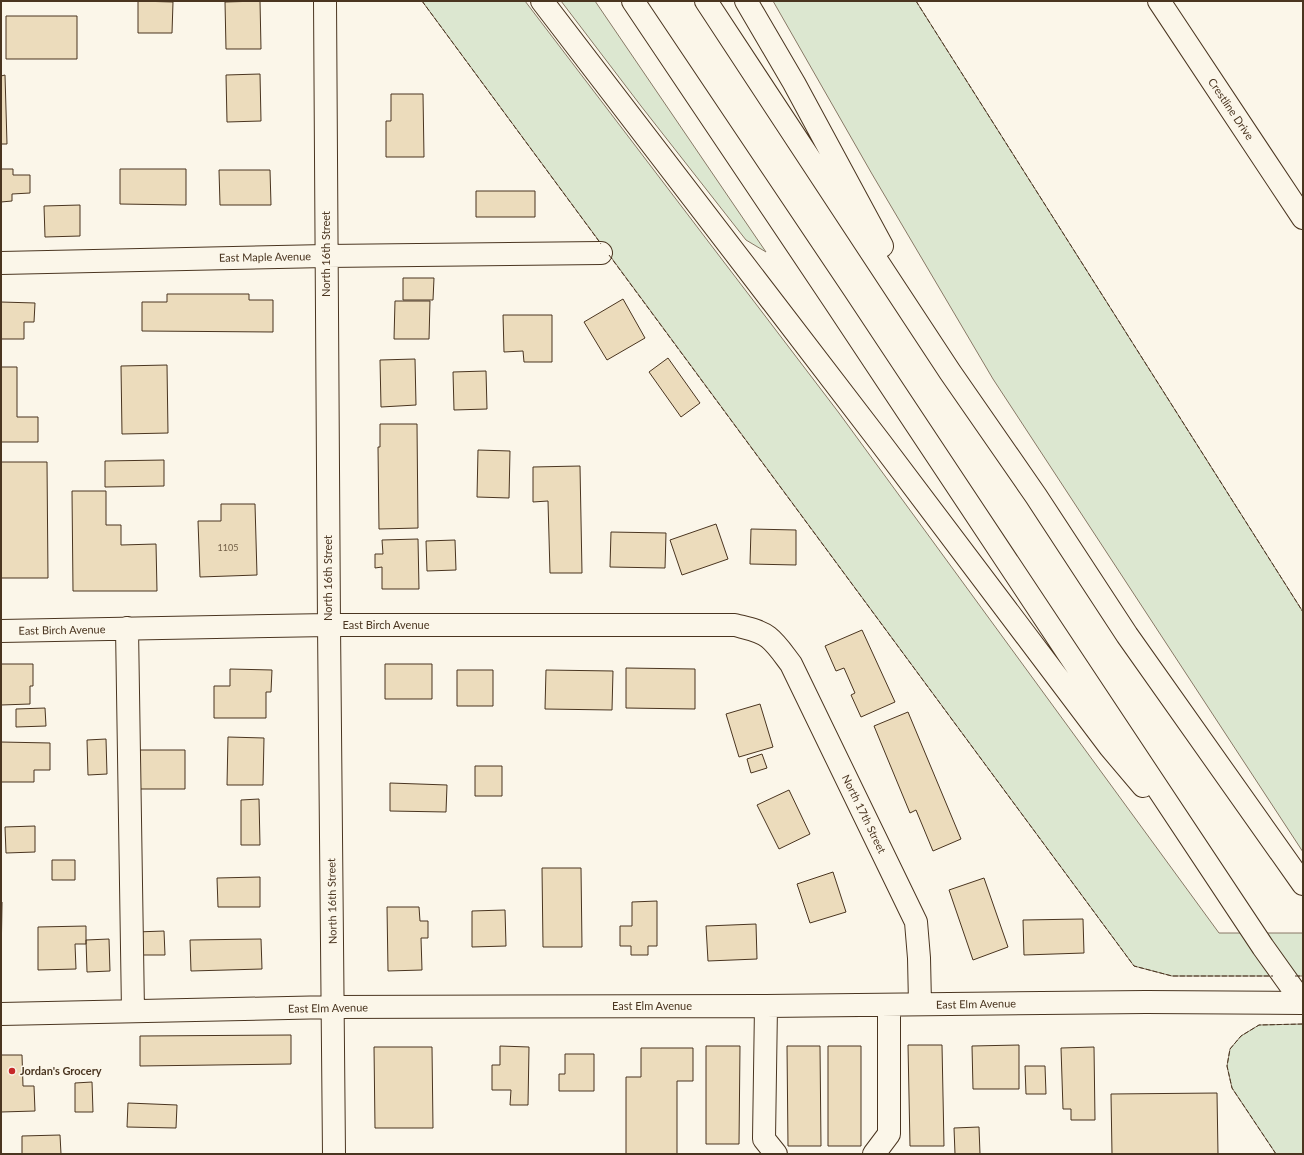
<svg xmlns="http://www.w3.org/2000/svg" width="1304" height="1155" font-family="Lato,sans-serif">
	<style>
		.green { fill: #dce7d0; stroke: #887966 }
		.building { fill: #ecdcbc; stroke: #4a3520 }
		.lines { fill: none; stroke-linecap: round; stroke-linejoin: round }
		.minor-casing { stroke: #4a3520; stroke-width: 24 }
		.highway-casing { stroke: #4a3520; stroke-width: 24 }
		.minor { stroke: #fbf6e9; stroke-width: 22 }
		.highway { stroke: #fbf6e9; stroke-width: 22 }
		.fence { stroke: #4a3520; stroke-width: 1; stroke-dasharray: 5 2; stroke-linecap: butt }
		.poi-dot { fill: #c62828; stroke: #fbf6e9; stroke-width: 1.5 }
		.labels { text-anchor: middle; stroke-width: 3; stroke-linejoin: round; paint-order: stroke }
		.number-label { font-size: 9px; fill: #725f47 }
		.street-label { font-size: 11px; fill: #4a3520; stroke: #fbf6e9 }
		.poi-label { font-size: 11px; font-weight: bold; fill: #4a3520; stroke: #fbf6e9; text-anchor: start }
	</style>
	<rect width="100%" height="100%" fill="#fbf6e9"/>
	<path class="green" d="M422,1H525L839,413L1219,933H1303V976H1172L1134,966Z
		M561,1H595L766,252L746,240L641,106Z
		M773,1H916L1303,612V852L993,379L872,174Z
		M1303,1024V1154H1276L1232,1088L1227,1066L1230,1049L1241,1036L1259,1025Z"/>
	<path class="building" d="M138,1L173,2L172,33H138Z
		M260,1L261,49H226L225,2Z
		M6,16H77V59H6Z
		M260,74L261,121L227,122L226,75Z
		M5,75L7,144H1V76Z
		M391,94H423L424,157H386V121H391Z
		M1,169H13V175H30V193L12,194V201L1,202Z
		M120,169H186V205L120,204Z
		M219,170H270L271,205H220Z
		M476,191H535V217H476Z
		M80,205V236L45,237L44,206Z
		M403,278H434L433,300H403Z
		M167,294H249V300H273V332L142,331V302H167Z
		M623,299L645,338L607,360L584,322Z
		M395,301H430L429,339H394Z
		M1,302L35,303L34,322H24V339H1Z
		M503,315H552V362H524L523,351L504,352Z
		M668,358L700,403L681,417L649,372Z
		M415,359L416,405L381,407L380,360Z
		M167,365L168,433L122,434L121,366Z
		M1,367H17V417H38V442H1Z
		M486,371L487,409L454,410L453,372Z
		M380,424H417L418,528L379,529L378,447H380Z
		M478,450L510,451L509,498L477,497Z
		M164,460V486L105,487V461Z
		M1,462H47L48,578H1Z
		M580,466L582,573H550L548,501L533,502V467Z
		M72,491H106V525H121V545L156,544L157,591H73Z
		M221,504H255L257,575L200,577L198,521H221Z
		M716,524L728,559L682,575L670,540Z
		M751,529L796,530V565L750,564Z
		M611,532L666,533L665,568L610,567Z
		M418,539L419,589H382V567L375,568V554H383L382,540Z
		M455,540L456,570L427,571L426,541Z
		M862,630L895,702L861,717L851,695L855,693L844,668L836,671L825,646Z
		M1,664H33V686H30V704L1,705Z
		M385,664H432V699H385Z
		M626,668L695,669V709L626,708Z
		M230,669L272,670L271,692H266V718H214V686H230Z
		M457,670H493V706H457Z
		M546,670L613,671L612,710L545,709Z
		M760,704L773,747L739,757L726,714Z
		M45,708L46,726L16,727V709Z
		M908,712L961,839L933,851L916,810L910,813L874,726Z
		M228,737L264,738L263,785H227Z
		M106,739L107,774L88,775L87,740Z
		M1,742L50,743V770H34V782H1Z
		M138,750H185V789H138Z
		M762,754L767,768L751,773L747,759Z
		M475,766H502V796H475Z
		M390,783L447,785L446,812L390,811Z
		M789,790L810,834L779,849L757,805Z
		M259,799L260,845H241V800Z
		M35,826V852L6,853L5,827Z
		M52,860H75V880H52Z
		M542,868H581L582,947H543Z
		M833,872L846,912L810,923L797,884Z
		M260,877V907H218L217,878Z
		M984,878L1008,947L973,960L949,890Z
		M657,901V946H648V955H631V946H620V926H632V902Z
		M1,902H2L1,964Z
		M387,907H419L420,921H428V938H421L422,970L388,971Z
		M505,910L506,946L472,947V911Z
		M1083,919L1084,953L1024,955L1023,920Z
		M756,924L757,959L708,961L706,926Z
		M86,926V944H75L76,969L38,970V927Z
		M164,931L165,955H136V932Z
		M109,939L110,971L87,972L86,940Z
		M261,939L262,969L191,971L190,940Z
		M291,1035V1064L140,1066V1036Z
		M908,1045H942L944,1146H910Z
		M1019,1045V1089H973L972,1046Z
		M500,1046L529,1047L528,1105H510L511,1090H492V1065H500Z
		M706,1046H740L739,1144H706Z
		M787,1046H820L821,1146H788Z
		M828,1046H861V1146H828Z
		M374,1047H432L433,1128H375Z
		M1094,1047L1095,1120H1071V1109H1063L1061,1048Z
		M641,1048H693V1081H677V1154H626V1077H641Z
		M565,1054H594V1091H559V1074H565Z
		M1,1055H22L23,1086H34L35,1111L1,1112Z
		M1025,1066H1045L1046,1094H1026Z
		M92,1082L93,1112H75V1083Z
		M1217,1093L1218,1154H1112L1111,1094Z
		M128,1103L177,1105L176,1128L127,1127Z
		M979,1127L980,1154H955L954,1128Z
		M60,1135L61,1154H22V1136Z"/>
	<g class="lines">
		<g class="minor-casing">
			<path id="minor" d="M325,1L329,625L334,1154
				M1159,1L1303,218
				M1,263L326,256L601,253
				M127,628L133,1011
				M1,631L329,625H735C746,628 759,630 768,637C777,644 784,655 791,664L916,922L919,958L920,1004
				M766,1006L764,1139L776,1154
				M1,1014L333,1007L766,1006L1146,1002L1303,1003
				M874,1154L889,1134V1005"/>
		</g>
		<g class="highway-casing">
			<path id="highway" d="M542,1L880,442L1110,747L1143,786
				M633,1L835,302L1263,947L1303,1003
				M706,1L950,372L1036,496L1127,635L1303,884
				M746,1L794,83L882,246"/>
		</g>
		<use href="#minor" class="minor"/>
		<use href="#highway" class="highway"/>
		<path class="fence" d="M422,1L601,244
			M916,1L1303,612
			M609,255L1134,966L1172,976H1273
			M1295,976H1303
			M1276,1154L1232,1088L1227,1066L1230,1049L1241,1036L1259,1025L1303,1024"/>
	</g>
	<circle class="poi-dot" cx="12" cy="1071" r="4"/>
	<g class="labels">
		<g class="number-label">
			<text x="228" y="551">1105</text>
		</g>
		<g class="street-label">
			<text transform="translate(1231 109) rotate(56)" y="4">Crestline Drive</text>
			<text transform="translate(326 254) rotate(-90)" y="4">North 16th Street</text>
			<text transform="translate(265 257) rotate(-1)" y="4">East Maple Avenue</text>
			<text transform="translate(328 578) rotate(-90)" y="4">North 16th Street</text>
			<text x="386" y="629">East Birch Avenue</text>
			<text transform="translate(62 630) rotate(-1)" y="4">East Birch Avenue</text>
			<text transform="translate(864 814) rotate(64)" y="4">North 17th Street</text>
			<text transform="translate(332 901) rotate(-91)" y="4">North 16th Street</text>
			<text transform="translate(976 1004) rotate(-1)" y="4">East Elm Avenue</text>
			<text x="652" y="1010">East Elm Avenue</text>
			<text transform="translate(328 1008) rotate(-1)" y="4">East Elm Avenue</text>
		</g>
		<g class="poi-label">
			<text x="20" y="1075">Jordan's Grocery</text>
		</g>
	</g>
	<rect width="1304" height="1155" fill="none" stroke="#4a3520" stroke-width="4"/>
</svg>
